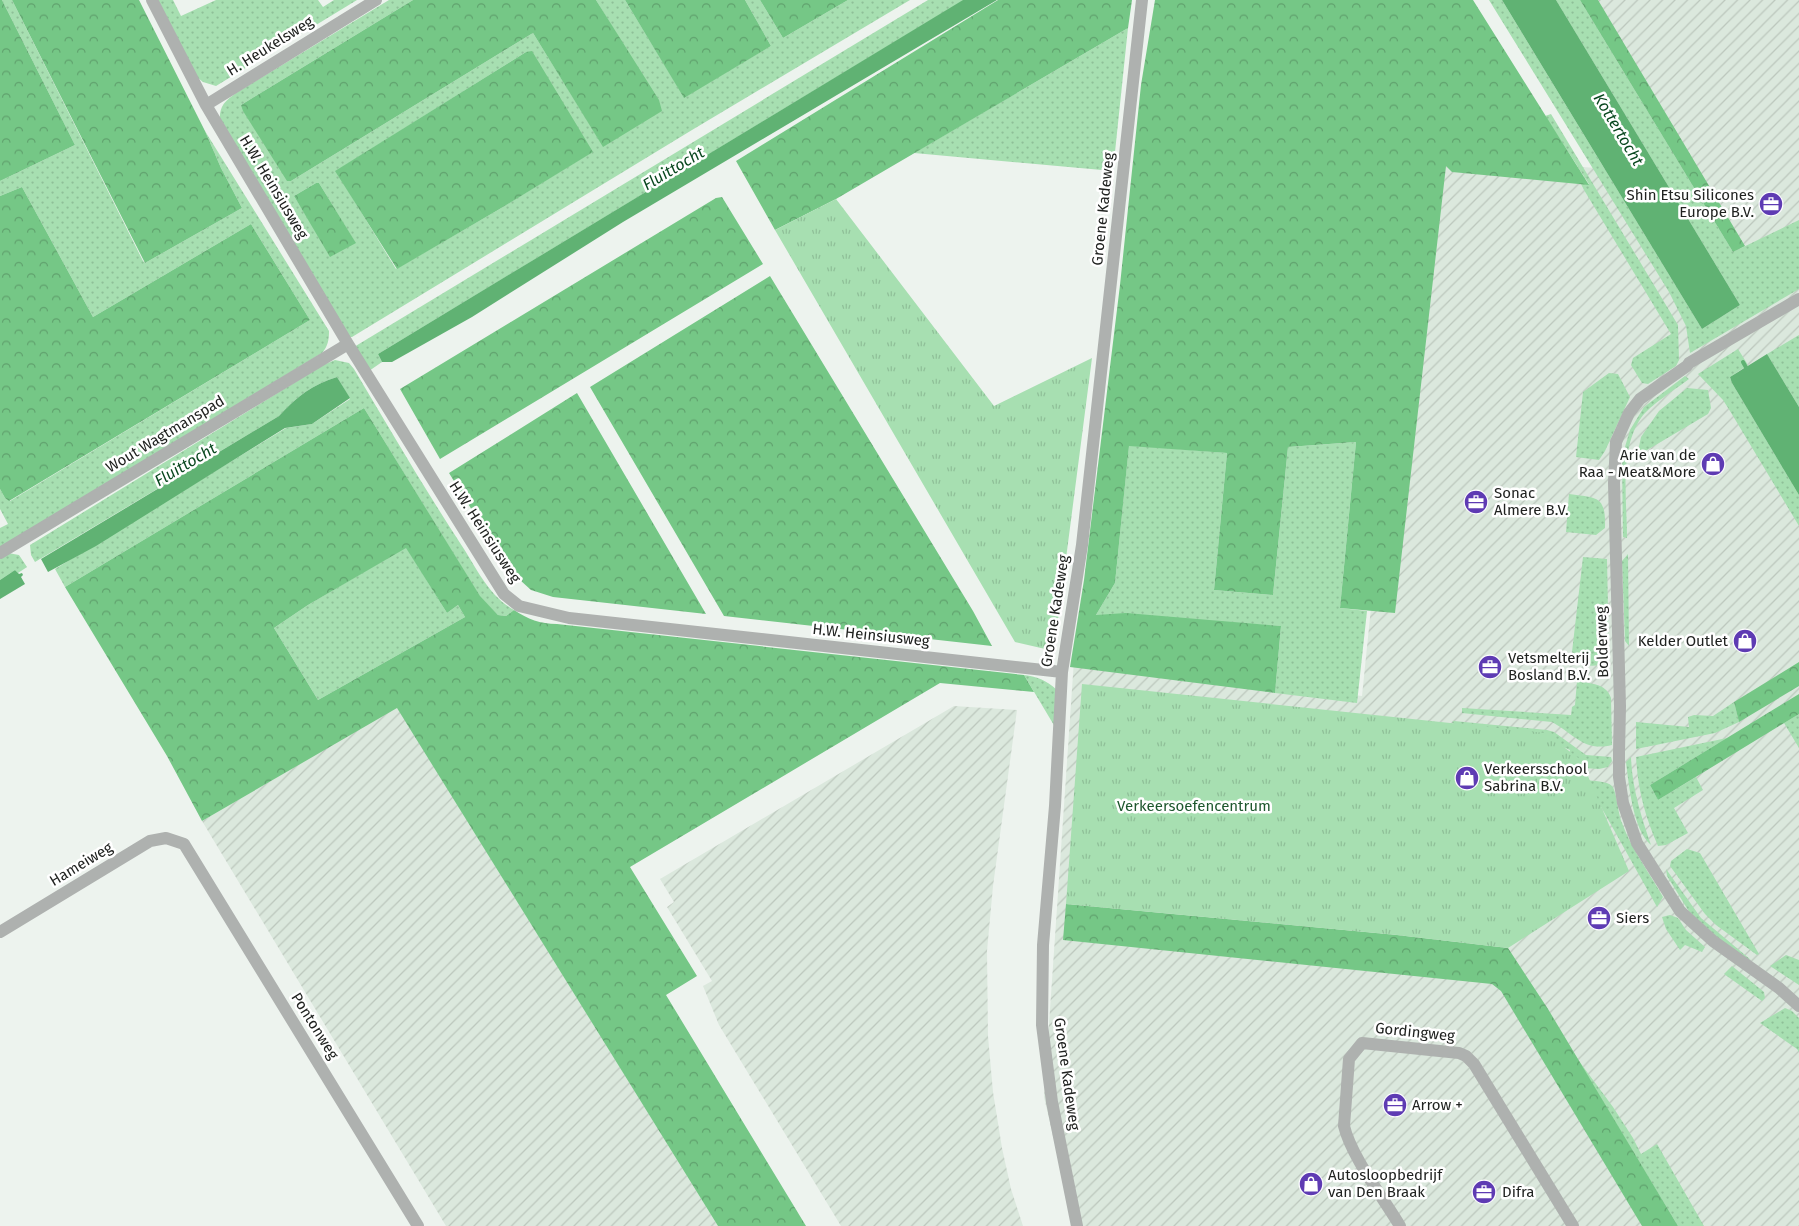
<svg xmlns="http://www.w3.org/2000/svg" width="1799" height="1226" font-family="'Fira Sans',sans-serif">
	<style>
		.industrial { fill: url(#industrial-furrows) }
		.grass { fill: url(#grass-dots); fill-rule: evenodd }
		.forest { fill: url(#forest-crowns); fill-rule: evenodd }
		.park { fill: url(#park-tufts) }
		.water { fill: #60b273 }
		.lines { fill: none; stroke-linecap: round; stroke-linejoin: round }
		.stream { stroke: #60b273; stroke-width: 4 }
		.street { stroke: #aeb1af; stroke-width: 12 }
		.labels { text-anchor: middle; stroke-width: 5; stroke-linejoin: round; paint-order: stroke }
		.street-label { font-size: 15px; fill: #202220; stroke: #fff }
		.poi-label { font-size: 15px; fill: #202220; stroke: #fff; text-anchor: start }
		.park-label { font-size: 15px; fill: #1d572d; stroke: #fff }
		.water-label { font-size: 16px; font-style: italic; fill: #09481f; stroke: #fff }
	</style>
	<defs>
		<pattern id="industrial-furrows" width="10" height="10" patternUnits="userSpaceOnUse" patternTransform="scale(1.25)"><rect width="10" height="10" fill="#dbe8dd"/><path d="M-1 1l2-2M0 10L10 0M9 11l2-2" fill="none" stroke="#bcc7bd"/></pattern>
		<pattern id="grass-dots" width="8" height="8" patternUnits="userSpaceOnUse" patternTransform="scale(1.25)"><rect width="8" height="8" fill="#a7dfb1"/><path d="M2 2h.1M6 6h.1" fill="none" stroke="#8fbf98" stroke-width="1.8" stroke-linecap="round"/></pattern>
		<pattern id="forest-crowns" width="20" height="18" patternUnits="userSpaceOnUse" patternTransform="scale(1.25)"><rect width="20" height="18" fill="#75c786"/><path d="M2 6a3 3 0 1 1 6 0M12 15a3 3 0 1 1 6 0" fill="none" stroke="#60a16d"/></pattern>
		<pattern id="park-tufts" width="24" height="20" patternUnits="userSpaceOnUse" patternTransform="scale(1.25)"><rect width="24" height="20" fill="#a7dfb1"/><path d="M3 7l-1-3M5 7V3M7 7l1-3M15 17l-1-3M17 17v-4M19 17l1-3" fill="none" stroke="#8fbf98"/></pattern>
	</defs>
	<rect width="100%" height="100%" fill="#edf3ee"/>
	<path class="industrial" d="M1528,0H1799V1226H1074L1044,1097L1074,660L1362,696L1417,157L1631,170Z
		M954,706L1017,710L993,886L987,951L988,1036L993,1092L1002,1148L1011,1189L1023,1226H841L719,1025L703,986L712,981L667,907L674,902L660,879Z
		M397,707L718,1226H446L202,821Z"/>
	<path class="grass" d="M2,0H12L143,261L145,263L242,208L221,168L205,131L329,331C329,340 328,346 322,353L0,549V528L8,524L0,509V489L5,498L10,501L310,320L251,224L93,317L22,187L0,196V181L75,145Z
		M158,0H173L181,16L216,0H318L323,7L334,0H357L216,86L203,82L198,78Z
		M389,0H413L241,105L291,181L533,33L603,146L618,36L596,0H625L684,97L771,46L745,0H760L783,38L848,0H910L692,130L352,337H348L220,122C219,106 224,102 236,93ZM526,52L592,152L498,210L396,269L336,171ZM316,183H319L355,242L331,256L294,196Z
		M928,0H964L378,354L382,362L369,371L354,347Z
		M1489,0H1502L1702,329L1740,305L1556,0H1580L1733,252L1799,220V289L1690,353L1686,326L1669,292Z
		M1128,28L1113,171L914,153Z
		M1551,114L1678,325L1679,360L1676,366L1648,384L1642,383L1631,365L1633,358L1671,334L1584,190L1581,184H1589L1545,116Z
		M1799,335V407L1767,354Z
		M1738,349L1748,365L1730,377L1732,383L1799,495V526L1730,411L1723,400L1698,374Z
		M335,360L349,363L354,369C389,428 424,488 462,546C477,569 489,596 514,610L506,616L498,615L480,597L364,408L65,587L55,569L286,428L312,424L350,399L337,377C313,384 296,397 279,416L35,562L31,555L30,545L323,365Z
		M1609,373L1618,374L1630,397L1605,451L1599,460L1576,457L1583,392Z
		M1685,376L1689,379C1676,389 1650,405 1641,418C1619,450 1627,500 1627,538L1623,537L1622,457L1630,430L1644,407Z
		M1687,388L1708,390L1711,408L1708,414L1637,456L1641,437L1659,411Z
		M1356,442L1340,608L1367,611L1357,703L1275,693L1281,626L1096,615L1115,583L1129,445L1227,453L1214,590L1273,595L1288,447Z
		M1569,494C1597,498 1606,495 1605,528L1596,535L1566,532Z
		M406,547L447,613L458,605L465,617L318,700L274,628L308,605Z
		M8,553L19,555L27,567L18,573L15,570L0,580V557Z
		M1628,554L1629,646L1625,641L1622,561Z
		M1583,557L1607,559L1609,662C1592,668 1582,668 1572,652Z
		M1024,675C1038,677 1046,680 1057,690L1058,732Z
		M1577,681C1591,684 1606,683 1611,698L1612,745C1584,752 1574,734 1552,722L1462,713V708L1571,715L1572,707L1575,705Z
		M1734,702L1739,722L1715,733L1636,749V722L1689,727L1688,717L1694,715L1713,716Z
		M1799,714V748L1784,723Z
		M1454,721L1547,730L1554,732L1586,755L1611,757L1612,761L1608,767L1599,769L1568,767L1570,750L1552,742L1461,733L1452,722Z
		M1727,738L1650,785L1658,800L1696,777L1703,790L1674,808L1688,833L1666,845L1658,846C1645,816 1638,791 1636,757Z
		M1631,757C1632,788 1641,816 1651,845C1633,830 1629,785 1626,762Z
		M1586,780C1593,781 1607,781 1612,786C1617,792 1618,814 1622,823C1632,850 1649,872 1663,897L1657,907Z
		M1687,849L1700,853L1759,954L1757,955L1716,925L1705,914L1670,866L1671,861Z
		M1666,869L1701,918L1751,960C1736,957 1700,925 1690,913C1682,901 1675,888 1667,876Z
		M1670,915L1678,918L1686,930L1705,947L1702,952L1685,945L1680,950L1666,929L1662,917Z
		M1786,955L1799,960V985L1770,966Z
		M1732,966L1764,992L1765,998L1762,1001L1724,974Z
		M1785,1008L1792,1011L1799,1018V1052L1797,1049L1760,1023Z
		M1576,1057L1613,1107L1633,1138L1641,1154L1657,1144L1704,1226H1678Z"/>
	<path class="forest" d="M0,0H2L75,145L0,181Z
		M12,0H139L205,131L221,168L242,208L145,263Z
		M413,0H596L659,100L662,111L603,147L533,33L291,181H287L243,111L241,105Z
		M625,0H745L771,46L684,98Z
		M760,0H848L783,38Z
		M998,0H1132L1128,28L836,199L775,230L736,161Z
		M1155,0H1473L1589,185L1452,172L1446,166L1395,613L1340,608L1356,442L1288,447L1273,595L1214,590L1227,453L1129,446L1115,583L1096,615L1126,613L1281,626L1275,693L1070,667L1084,580L1120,285L1141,85Z
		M1580,0H1598L1745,246L1733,252Z
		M532,51L593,152L498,210L397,269L335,171L526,52Z
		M316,183H319L356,243L330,257L294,196Z
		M22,187L93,317L251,224L310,320L9,501L5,498L0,489V196Z
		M722,197L763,264L440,459L400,389L716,198Z
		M770,276L973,611L992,646L724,616L590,387Z
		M577,393L706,614L553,597L531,590L509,570L449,473Z
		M364,408L480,596L498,615L506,616L514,610C528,619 540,624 557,624L1024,675L1034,692L940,683L630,867L697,976L666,995L806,1226H718L397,708L202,821L167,756L65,587ZM406,548L447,613L458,605L465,617L318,700L274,628L308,605Z
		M1799,662V686L1739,722L1734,702Z
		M1799,694V714L1658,800L1650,785Z
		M1066,904L1397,935L1508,948L1548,1009L1678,1226H1642L1501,991L1492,984L1063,940Z"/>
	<path class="park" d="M836,199L994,406L1092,358L1054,651L1015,642L775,230Z
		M1082,684L1545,733L1581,760L1629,871L1508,948L1397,935L1066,904Z"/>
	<path class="water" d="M963,0H997L623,222L472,317L392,362H382L378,354Z
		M1502,0H1556L1740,305L1702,329Z
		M1767,354L1799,407V495L1732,383L1730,377Z
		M337,377L350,398L312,424L285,428L96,546L48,572L41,559L279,416C296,397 313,384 337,377Z
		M15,570L19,574L22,573L23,575L21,577L25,584L0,599V580Z"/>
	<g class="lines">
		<path class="stream" d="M1743,362L1748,371"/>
		<path class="street" d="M152,0L206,105L348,344L504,594L519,606L569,618L1062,672
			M206,105L376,0
			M1799,299L1689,363L1687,366L1640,399L1629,413L1616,442L1614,483L1620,706L1619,752V777L1623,803L1637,843L1680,911L1713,941L1779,988L1799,1006
			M0,553L348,344
			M0,932L150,841L166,838L184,844L418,1226
			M1077,1226L1052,1102L1042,1025L1043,945L1055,806L1062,672L1082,545L1142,0
			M1400,1226C1384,1199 1351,1156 1344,1126L1349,1059L1362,1043L1459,1053L1466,1056L1474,1064L1573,1226"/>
	</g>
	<defs>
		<g id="office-disc" transform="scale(1.25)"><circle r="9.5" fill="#5e3bb3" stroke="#fff"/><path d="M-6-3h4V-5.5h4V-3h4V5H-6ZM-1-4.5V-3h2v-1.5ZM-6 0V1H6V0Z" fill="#fff"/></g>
		<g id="shop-disc" transform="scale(1.25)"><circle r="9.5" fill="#5e3bb3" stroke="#fff"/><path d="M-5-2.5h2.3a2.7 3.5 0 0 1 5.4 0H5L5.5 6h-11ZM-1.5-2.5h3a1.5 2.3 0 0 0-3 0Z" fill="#fff"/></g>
	</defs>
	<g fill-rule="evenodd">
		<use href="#office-disc" x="1771" y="204"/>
		<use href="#shop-disc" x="1713" y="464"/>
		<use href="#office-disc" x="1476" y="502"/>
		<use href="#shop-disc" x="1745" y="641"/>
		<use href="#office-disc" x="1490" y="667"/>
		<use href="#shop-disc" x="1467" y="778"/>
		<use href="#office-disc" x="1599" y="918"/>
		<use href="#office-disc" x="1395" y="1105"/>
		<use href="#shop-disc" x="1311" y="1184"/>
		<use href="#office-disc" x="1484" y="1192"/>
	</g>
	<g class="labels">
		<g class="street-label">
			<text transform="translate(270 46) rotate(-32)" y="5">H. Heukelsweg</text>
			<text transform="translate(274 187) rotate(59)" y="5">H.W. Heinsiusweg</text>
			<text transform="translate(1103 209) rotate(-84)" y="5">Groene Kadeweg</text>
			<text transform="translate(165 434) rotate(-31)" y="5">Wout Wagtmanspad</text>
			<text transform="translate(485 532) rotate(57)" y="5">H.W. Heinsiusweg</text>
			<text transform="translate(1055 611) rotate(-81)" y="5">Groene Kadeweg</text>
			<text transform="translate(871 635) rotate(6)" y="5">H.W. Heinsiusweg</text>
			<text transform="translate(1602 642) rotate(-92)" y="5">Bolderweg</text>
			<text transform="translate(81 864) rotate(-31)" y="5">Hameiweg</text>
			<text transform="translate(315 1026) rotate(58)" y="5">Pontonweg</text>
			<text transform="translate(1415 1032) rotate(6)" y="5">Gordingweg</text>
			<text transform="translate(1067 1074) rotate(82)" y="5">Groene Kadeweg</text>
		</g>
		<g class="poi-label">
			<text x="1754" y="200" text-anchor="end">Shin Etsu Silicones<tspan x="1754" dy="17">Europe B.V.</tspan></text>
			<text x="1696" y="460" text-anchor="end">Arie van de<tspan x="1696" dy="17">Raa - Meat&amp;More</tspan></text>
			<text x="1494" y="498">Sonac<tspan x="1494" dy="17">Almere B.V.</tspan></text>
			<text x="1728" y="646" text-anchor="end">Kelder Outlet</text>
			<text x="1508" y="663">Vetsmelterij<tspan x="1508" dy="17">Bosland B.V.</tspan></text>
			<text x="1484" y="774">Verkeersschool<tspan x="1484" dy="17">Sabrina B.V.</tspan></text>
			<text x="1616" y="923">Siers</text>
			<text x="1412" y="1110">Arrow +</text>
			<text x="1328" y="1180">Autosloopbedrijf<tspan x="1328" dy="17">van Den Braak</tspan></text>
			<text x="1502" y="1197">Difra</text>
		</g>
		<g class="park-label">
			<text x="1194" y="811">Verkeersoefencentrum</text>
		</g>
		<g class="water-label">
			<text transform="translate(1619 129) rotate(59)" y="6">Kottertocht</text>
			<text transform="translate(673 168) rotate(-31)" y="6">Fluittocht</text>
			<text transform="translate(185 464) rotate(-31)" y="6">Fluittocht</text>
		</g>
	</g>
</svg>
